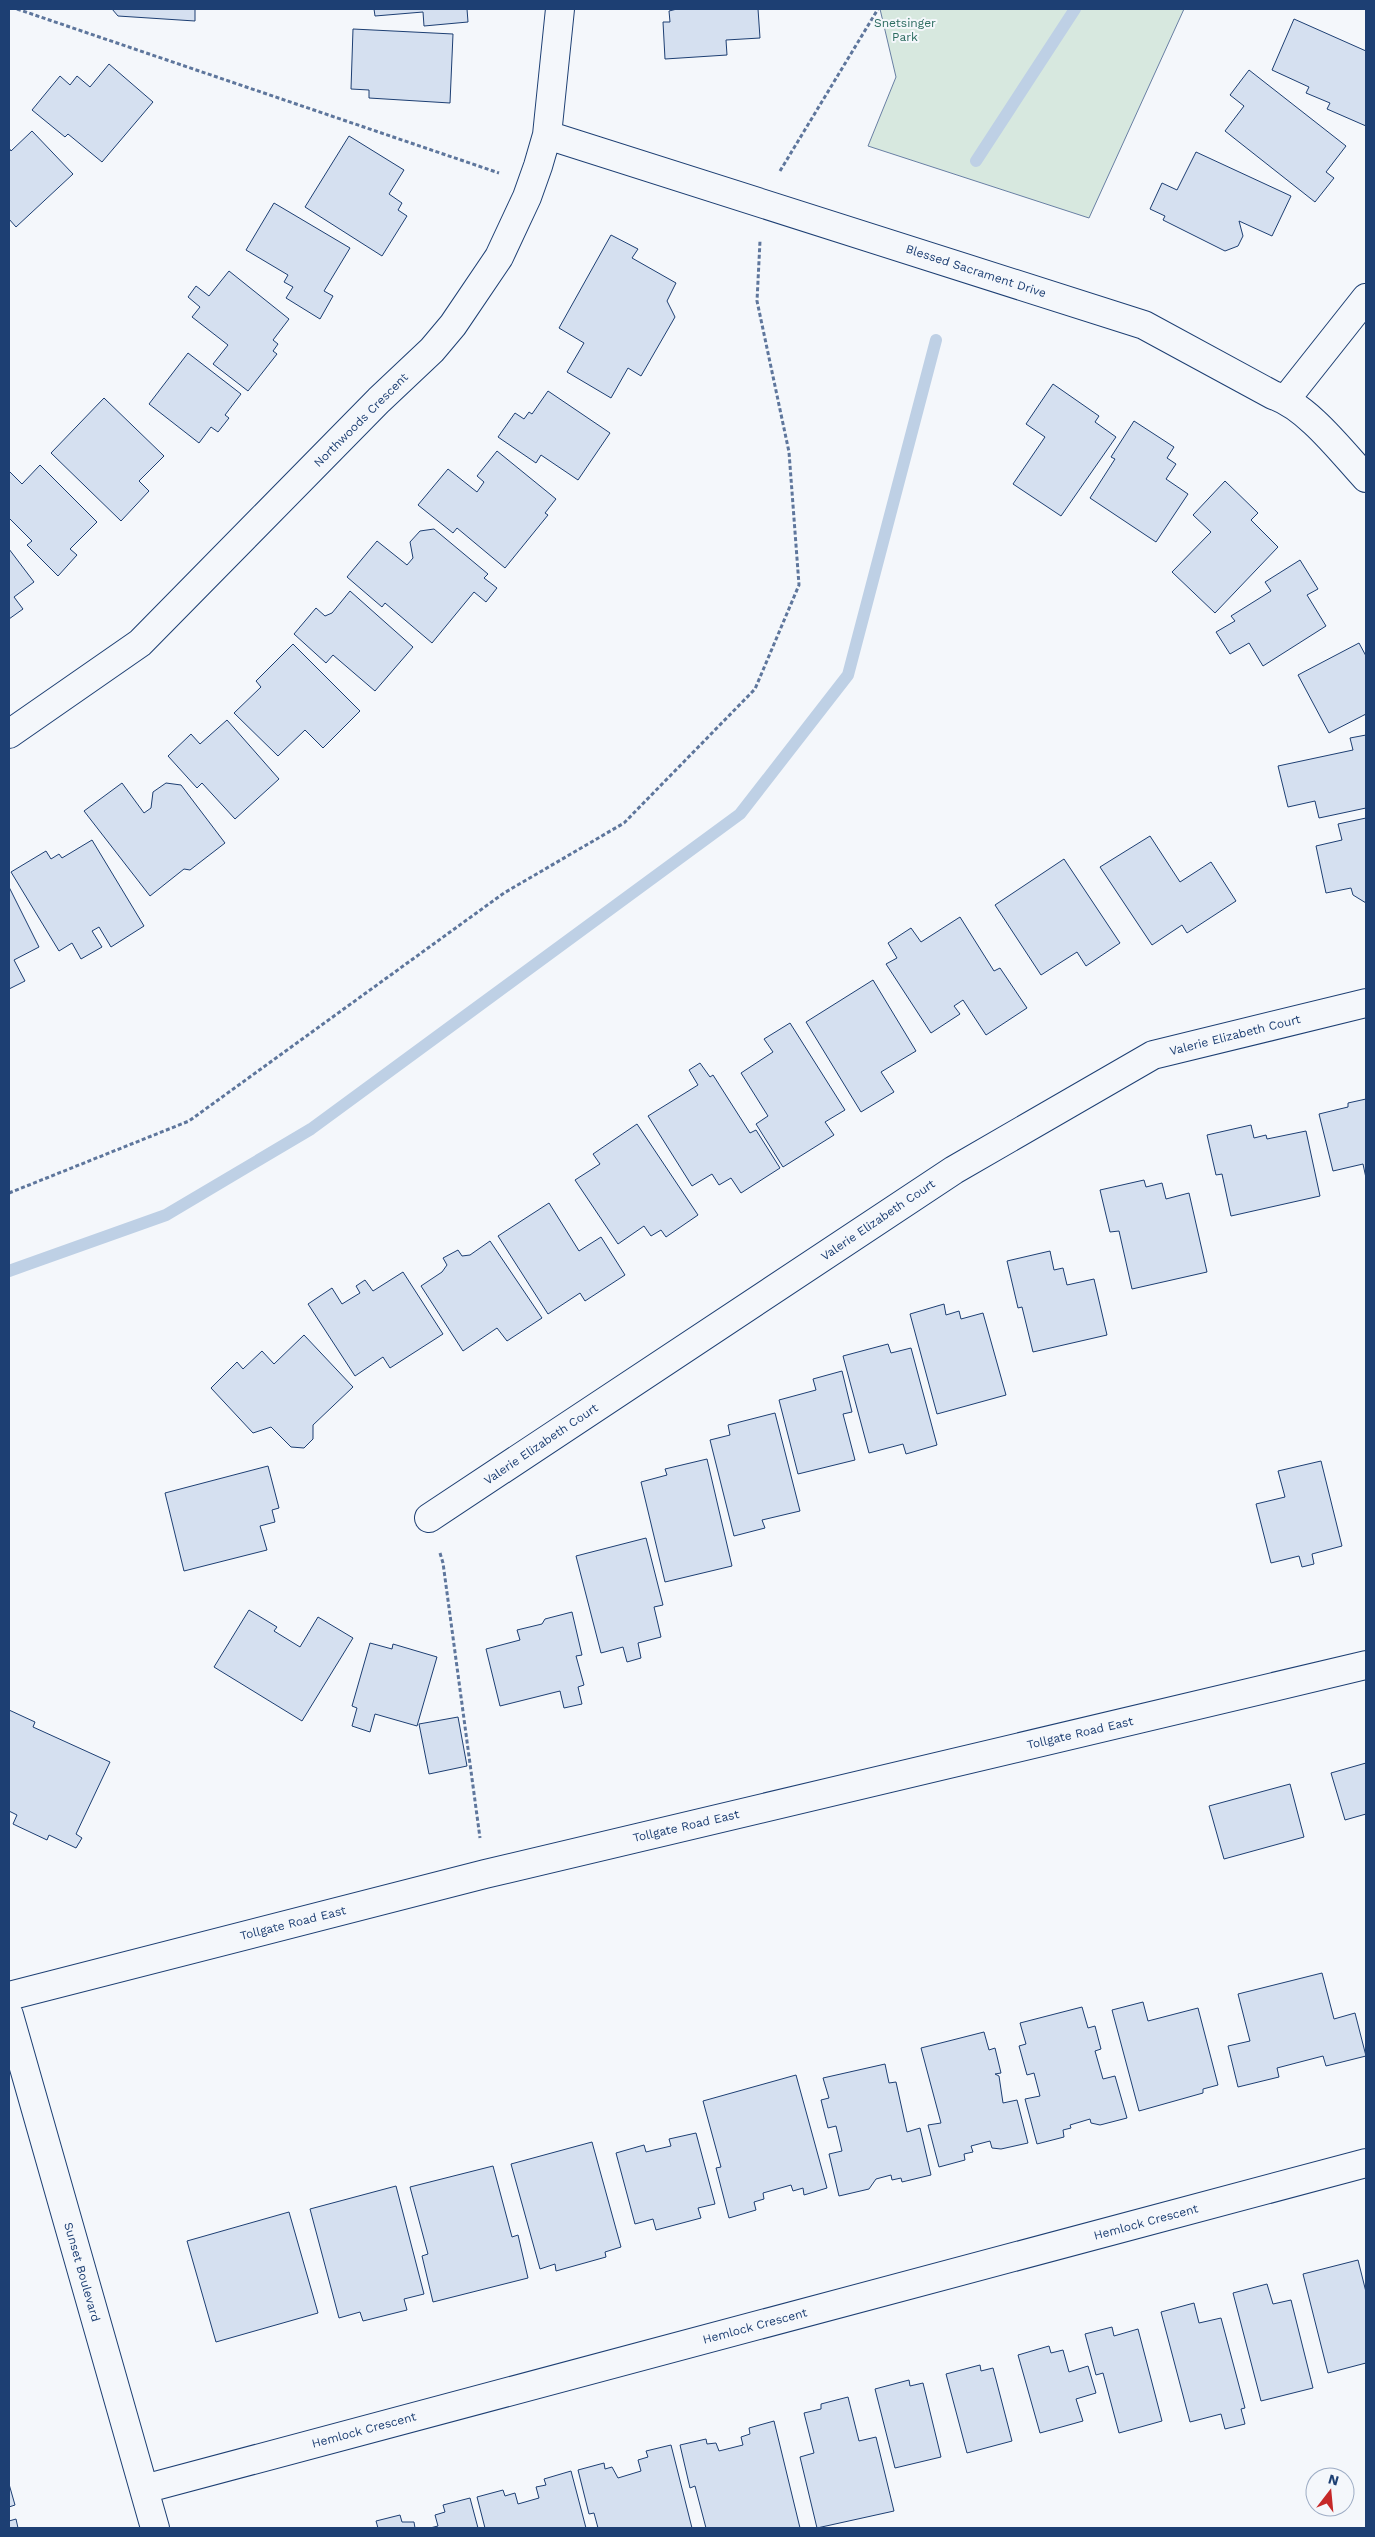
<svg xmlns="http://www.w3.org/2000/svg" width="1375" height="2537" font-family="'Work Sans',sans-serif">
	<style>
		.green { fill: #d7e8df; stroke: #687fa3 }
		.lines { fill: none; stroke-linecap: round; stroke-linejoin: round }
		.stream { stroke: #bed0e5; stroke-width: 12 }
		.building { fill: #d5e0f0; stroke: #1d3f73 }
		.minor-casing { stroke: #1d3f73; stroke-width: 30 }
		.path { stroke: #5e769c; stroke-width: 3; stroke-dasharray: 4 2.5; stroke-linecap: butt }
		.minor { stroke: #f4f7fb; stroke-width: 28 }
		.labels { text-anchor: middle; stroke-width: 4; stroke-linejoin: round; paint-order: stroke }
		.park-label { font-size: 12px; fill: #2c6c60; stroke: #f4f7fb }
		.street-label { font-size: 12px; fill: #1d3f73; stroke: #f4f7fb }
	</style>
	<rect width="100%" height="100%" fill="#f4f7fb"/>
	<path class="green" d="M880,9H1184L1089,218L868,146L896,77Z"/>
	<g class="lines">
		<path class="stream" d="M976,161L1075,9
			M9,1271L166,1215L311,1129L740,814L848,675L936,340"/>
	</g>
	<path class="building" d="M112,9H195V21L118,16Z
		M374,9H467L468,22L424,26L423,12L375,16Z
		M677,9H758L760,38L726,40L727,55L665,59L663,22H670L669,11Z
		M1294,19L1366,51V126L1327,109L1330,103L1306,93L1309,87L1272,70Z
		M353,29L453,34L450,103L369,98V90L351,89Z
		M109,64L153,102L102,162L68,134L65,137L32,110L60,76L70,85L77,76L90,87Z
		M1249,70L1346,146L1326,172L1334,178L1315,202L1225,131L1244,106L1230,95Z
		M32,131L73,174L16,227L9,219V148L11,151Z
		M349,136L404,170L389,194L402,203L398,210L407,216L382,256L305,207Z
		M1196,152L1291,196L1272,236L1239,221L1243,236L1238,246L1225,251L1163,220L1165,216L1150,209L1162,183L1177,190Z
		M274,203L350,248L324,291L333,296L320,319L286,298L293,287L284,282L288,275L246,250Z
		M611,235L638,249L632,258L676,283L667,301L675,317L641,376L628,368L611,398L567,372L584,343L559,328Z
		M229,271L289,319L273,340L278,344L273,351L277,354L248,391L213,364L228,345L192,317L200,307L188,297L196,286L209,296Z
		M188,353L241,394L225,415L229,418L218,432L211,427L199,443L149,404Z
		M1053,384L1099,416L1095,422L1116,437L1061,516L1013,484L1045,437L1026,424Z
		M548,391L610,433L578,480L541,455L536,463L498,437L515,413L524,419L529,412L532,414Z
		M104,398L164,456L139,481L149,491L121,521L51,453Z
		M1134,421L1174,447L1167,458L1176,464L1166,479L1188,494L1156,542L1090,498L1115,459L1111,457Z
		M497,451L556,499L545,513L548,515L505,568L457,528L453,533L418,505L448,469L477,492L484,482L477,476Z
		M40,465L97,522L70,549L77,555L58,576L27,545L32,541L9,518V471L22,484Z
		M1225,481L1258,513L1251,520L1278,547L1215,613L1172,572L1211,532L1193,515Z
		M434,529L488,574L484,578L497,588L486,602L474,592L432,643L385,603L382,607L347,577L377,541L407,565L413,558L410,542L420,531Z
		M9,549L34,582L14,597L23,609L9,619Z
		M1300,560L1318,589L1307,595L1326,626L1263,666L1249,643L1230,654L1216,632L1235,621L1231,616L1271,591L1265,582Z
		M350,591L413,647L375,691L333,655L326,663L294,634L316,608L325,616L332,613Z
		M1359,643L1366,656V714L1329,733L1298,675Z
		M293,644L360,711L323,748L305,730L278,756L234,713L261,687L256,681Z
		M227,720L279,779L235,819L202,783L197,788L168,756L191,734L200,744Z
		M1366,735V808L1319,818L1315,801L1288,807L1278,766L1353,750L1350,738Z
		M122,783L144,813L151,808L153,792L166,783L181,785L225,843L190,870L184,869L150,896L84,811Z
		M1366,818V903L1353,895L1351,888L1326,893L1316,846L1342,840L1338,824Z
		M1150,836L1180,882L1211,862L1236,901L1187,933L1182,925L1152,945L1100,867Z
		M92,840L144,926L111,947L99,927L92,931L102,947L81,959L72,943L59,951L11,872L46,851L51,859L59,854L62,858Z
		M1064,859L1120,943L1086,966L1077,952L1041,975L995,905Z
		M9,887L39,947L14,960L25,981L9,989Z
		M960,917L994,971L1000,968L1027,1008L986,1035L963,1000L954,1006L960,1014L931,1033L886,964L897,958L888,943L911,928L921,942Z
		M873,980L916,1051L881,1072L894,1092L861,1112L806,1022Z
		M790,1023L845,1110L825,1122L834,1135L783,1167L756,1124L768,1116L741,1073L773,1052L764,1039Z
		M700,1063L710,1077L713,1075L750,1133L756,1130L780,1168L741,1193L731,1178L719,1185L712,1174L692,1186L648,1116L698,1085L689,1070Z
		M1366,1099V1178L1363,1164L1333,1171L1319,1114L1348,1107V1103Z
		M637,1124L698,1215L666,1237L661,1230L651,1236L644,1226L618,1244L575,1180L600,1164L593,1154Z
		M1251,1125L1254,1138L1266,1135L1267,1139L1306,1131L1320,1196L1231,1216L1222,1174L1216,1175L1207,1135Z
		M1144,1180L1146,1187L1162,1183L1166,1199L1189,1193L1207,1272L1132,1289L1119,1231L1110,1232L1100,1190Z
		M549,1203L579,1251L601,1237L625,1275L585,1301L580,1293L548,1314L498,1236Z
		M490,1241L542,1318L507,1341L497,1328L463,1351L421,1286L442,1272L447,1265L443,1258L458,1250L462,1256L470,1255Z
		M1050,1251L1054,1270L1063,1268L1067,1285L1094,1279L1107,1335L1033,1352L1022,1307L1018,1308L1007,1261Z
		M403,1272L443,1334L390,1368L383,1357L355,1376L308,1304L332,1288L342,1304L360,1293L356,1286L365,1280L373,1291Z
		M944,1304L946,1315L959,1311L961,1319L983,1313L1006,1395L937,1414L910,1314Z
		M304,1335L353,1387L313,1425V1439L304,1448L291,1447L271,1427L253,1433L211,1388L237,1362L243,1369L262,1351L274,1364Z
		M888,1344L891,1353L911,1348L937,1445L906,1454L903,1444L869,1453L843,1356Z
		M842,1371L852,1412L843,1414L855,1460L798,1474L779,1400L816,1390L813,1379Z
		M775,1413L800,1511L762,1520L765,1528L734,1536L710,1440L730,1435L728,1425Z
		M707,1459L732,1566L665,1582L641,1482L667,1475L665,1469Z
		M1321,1461L1342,1546L1312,1554L1314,1564L1302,1567L1299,1556L1271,1563L1256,1504L1285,1497L1278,1471Z
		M268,1466L279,1508L272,1510L275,1522L260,1526L267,1550L184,1571L165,1493Z
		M646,1538L663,1605L654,1607L661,1637L638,1643L641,1658L627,1662L623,1647L601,1653L576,1556Z
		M249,1610L277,1627L274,1631L300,1647L318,1617L353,1638L302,1721L214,1667Z
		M572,1612L582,1655L576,1656L584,1685L578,1687L582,1704L564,1708L560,1691L500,1706L486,1649L520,1640L517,1630L542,1624L545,1619Z
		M370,1643L392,1649L393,1644L437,1657L417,1726L375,1714L370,1732L352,1726L357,1708L352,1706Z
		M9,1710L35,1722L33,1727L110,1762L76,1834L82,1838L76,1848L49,1835L47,1840L13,1824L17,1815L9,1811Z
		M458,1717L467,1766L429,1774L419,1724Z
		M1366,1763V1814L1345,1820L1331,1773Z
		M1290,1784L1304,1837L1224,1859L1209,1806Z
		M1322,1973L1334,2019L1355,2013L1366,2056L1326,2066L1323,2056L1277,2068L1279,2077L1238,2087L1228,2046L1250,2041L1238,1994Z
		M1143,2002L1148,2021L1198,2008L1218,2085L1203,2089V2093L1139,2111L1112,2010Z
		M1082,2007L1088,2028L1095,2026L1101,2049L1095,2051L1103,2079L1115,2076L1127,2118L1100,2125L1091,2123L1090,2119L1070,2125L1071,2128L1063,2130L1064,2137L1037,2144L1025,2099L1040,2096L1034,2073L1027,2075L1019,2046L1026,2044L1020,2023Z
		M984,2032L989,2050L995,2048L1001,2073L995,2074L999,2076L1003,2103L1017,2100L1028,2143L1001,2149L992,2148L990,2141L971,2146L973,2152L964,2154L965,2160L939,2167L928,2125L941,2123L921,2048Z
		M885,2064L889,2083L896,2082L907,2132L920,2128L931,2175L902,2182L901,2178L892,2180L891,2175L876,2179L869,2189L839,2196L829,2154L842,2151L836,2126L828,2128L821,2100L829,2098L823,2078Z
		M796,2075L827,2188L804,2195L803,2188L793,2191L791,2185L763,2193L764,2199L754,2202L756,2210L729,2218L716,2168L721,2167L703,2101Z
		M696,2133L715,2204L698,2208L701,2218L656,2230L653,2219L635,2224L616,2153L644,2145L646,2152L654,2150L671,2146L669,2139Z
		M592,2142L621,2247L605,2252L606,2257L556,2271L555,2264L540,2269L511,2164Z
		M493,2166L512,2237L518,2235L528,2278L433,2302L422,2256L428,2254L410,2187Z
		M396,2186L424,2294L404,2299L407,2310L363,2321L360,2312L339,2318L310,2209Z
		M289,2212L318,2313L216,2342L187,2241Z
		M1358,2260L1366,2292V2363L1328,2373L1303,2274Z
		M1267,2284L1273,2304L1291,2300L1313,2388L1261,2401L1233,2293Z
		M1194,2303L1199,2323L1221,2318L1245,2408L1241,2409L1245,2424L1225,2429L1221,2414L1190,2422L1161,2312Z
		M1112,2327L1114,2336L1138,2329L1162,2421L1119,2433L1103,2373L1096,2375L1085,2334Z
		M1049,2346L1051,2353L1063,2350L1069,2372L1088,2366L1096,2393L1076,2399L1083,2421L1040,2433L1018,2355Z
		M980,2365L981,2371L993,2368L1012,2441L967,2453L946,2374Z
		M909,2380L910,2386L923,2383L941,2457L895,2468L875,2389Z
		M848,2397L859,2441L876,2437L894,2511L817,2528L800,2457L814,2453L804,2413L821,2409V2404Z
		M774,2421L800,2528H706L695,2486L690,2488L680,2445L706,2439L707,2444L716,2443L719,2451L743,2445L741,2437L750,2434L749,2428Z
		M671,2445L692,2528H598L594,2513L589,2514L578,2470L604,2463L605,2469L612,2467L618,2478L641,2471L638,2460L648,2457L646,2451Z
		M571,2471L586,2528H485L477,2497L503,2490L505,2496L515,2493L518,2504L539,2498L536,2487L546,2485L544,2479Z
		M9,2484L15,2505L9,2507Z
		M470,2498L478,2528H430L438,2526L435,2515L445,2512L443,2505Z
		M400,2515L402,2522H414L415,2528H378L376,2521Z
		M16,2519L18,2528H9V2521Z"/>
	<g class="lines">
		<g class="minor-casing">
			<path id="minor" d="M547,135L1144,325L1273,395C1308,407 1341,451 1366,478
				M1286,399L1366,298
				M9,734L140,643L379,400L432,350L453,325L499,257L527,197L538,166L547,135L560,9
				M429,1518L954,1170L1153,1055L1366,1003
				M9,1996L485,1874L1366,1665
				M9,2015L155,2528
				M144,2489L1366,2163"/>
		</g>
		<path class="path" d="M17,9L499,173
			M780,171L878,9
			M9,1193L189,1121L504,893L624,823L755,689L799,585L789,452L757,301L760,241
			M440,1553L443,1563L480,1838"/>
		<use href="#minor" class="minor"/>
	</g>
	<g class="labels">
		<g class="park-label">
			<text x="905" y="27">Snetsinger<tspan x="905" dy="14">Park</tspan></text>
		</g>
		<g class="street-label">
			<text transform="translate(976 271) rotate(18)" y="4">Blessed Sacrament Drive</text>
			<text transform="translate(361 420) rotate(-45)" y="4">Northwoods Crescent</text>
			<text transform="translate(1235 1035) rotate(-14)" y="4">Valerie Elizabeth Court</text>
			<text transform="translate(878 1220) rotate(-34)" y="4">Valerie Elizabeth Court</text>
			<text transform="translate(541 1444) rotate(-34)" y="4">Valerie Elizabeth Court</text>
			<text transform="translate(1080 1733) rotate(-13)" y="4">Tollgate Road East</text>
			<text transform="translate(686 1826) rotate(-13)" y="4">Tollgate Road East</text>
			<text transform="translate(293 1923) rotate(-14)" y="4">Tollgate Road East</text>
			<text transform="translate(1146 2222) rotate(-15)" y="4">Hemlock Crescent</text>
			<text transform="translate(82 2272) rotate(74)" y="4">Sunset Boulevard</text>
			<text transform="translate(755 2326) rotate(-15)" y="4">Hemlock Crescent</text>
			<text transform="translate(364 2430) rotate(-15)" y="4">Hemlock Crescent</text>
		</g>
	</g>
	<rect width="1375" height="2537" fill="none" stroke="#1d3f73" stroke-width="20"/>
	<g transform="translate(1330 2492) rotate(16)"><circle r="24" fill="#f4f7fb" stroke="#9eadc5"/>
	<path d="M0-4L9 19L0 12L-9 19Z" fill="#c62828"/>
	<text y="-8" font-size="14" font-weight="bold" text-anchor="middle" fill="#1d3f73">N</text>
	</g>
</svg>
